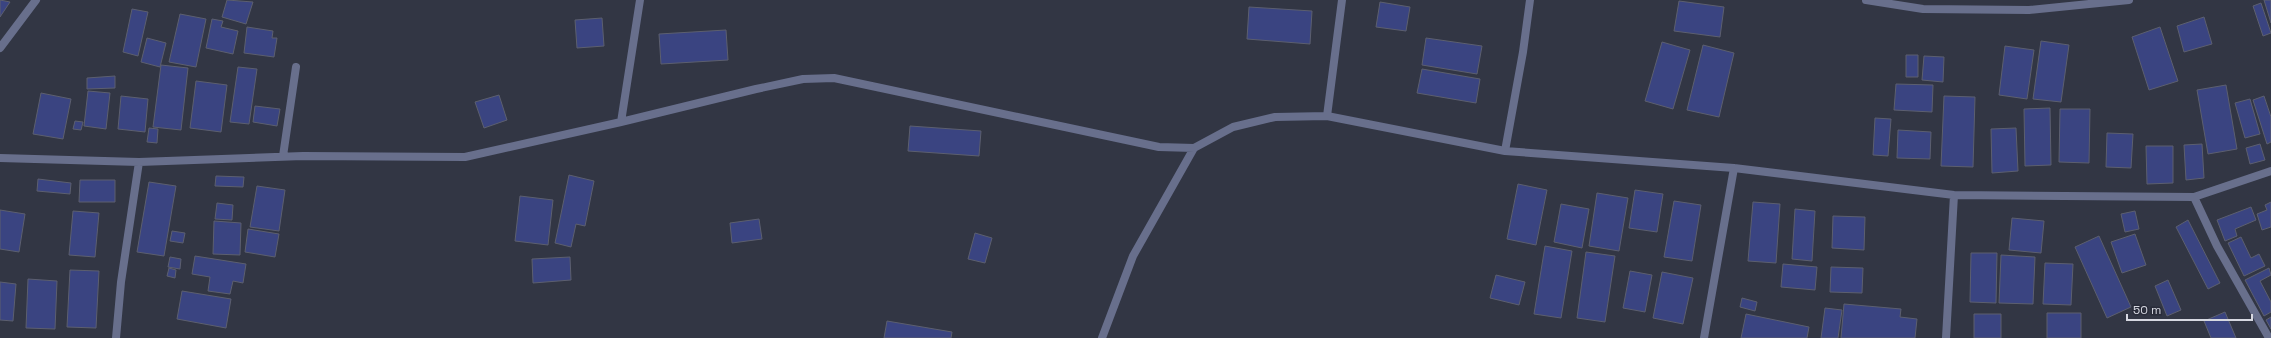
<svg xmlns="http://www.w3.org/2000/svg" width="2271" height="338" font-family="'Space Grotesk',sans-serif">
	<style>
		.building { fill: #3a4481; stroke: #5c5f6f }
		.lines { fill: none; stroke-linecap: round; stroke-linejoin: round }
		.minor { stroke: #686f8c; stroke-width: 8 }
	</style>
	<rect width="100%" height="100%" fill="#323644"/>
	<path class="building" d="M0,0L10,2L0,17Z
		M227,0L253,2L246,24L222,17Z
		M2264,0H2271V23Z
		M1679,1L1724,7L1720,37L1674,31Z
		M1380,2L1410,7L1406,31L1376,27Z
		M2261,3L2271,33L2263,36L2253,6Z
		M1249,7L1312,11L1310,44L1247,39Z
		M132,9L148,12L138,56L123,52Z
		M180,14L206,19L196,67L169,62Z
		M2204,17L2212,44L2184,52L2177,26Z
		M602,18L604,46L577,48L575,20Z
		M212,19L223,21L221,27L238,31L233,54L206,48Z
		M247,27L273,31L272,38H277L274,57L244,53Z
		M2160,27L2178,81L2149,90L2132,37Z
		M726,30L728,60L661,64L659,34Z
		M147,38L166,43L160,67L141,62Z
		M1426,38L1482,46L1477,74L1422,65Z
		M2041,41L2069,45L2061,102L2033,99Z
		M1662,42L1690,50L1673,109L1645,101Z
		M1703,45L1734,53L1719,117L1687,110Z
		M2005,46L2034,50L2027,99L1999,95Z
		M1906,55H1918V77H1906Z
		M1924,56L1944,57L1943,82L1922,80Z
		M161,65L188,68L181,130L153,127Z
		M238,67L257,69L249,124L230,122Z
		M1422,69L1480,79L1476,103L1417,93Z
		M115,76V88L87,89V78Z
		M196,81L227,85L221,132L190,128Z
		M1896,84L1933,85L1932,112L1894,110Z
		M2226,85L2237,149L2208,154L2197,90Z
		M88,91L110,93L106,129L84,126Z
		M41,93L71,99L63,139L33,134Z
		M499,95L507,120L484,128L475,102Z
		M121,96L148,99L145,132L118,129Z
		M1944,96L1975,97L1973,167L1941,166Z
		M2264,96L2271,117V142L2267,144L2253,100Z
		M2250,99L2260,134L2245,138L2235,103Z
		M255,106L280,109L277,126L253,122Z
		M2050,108L2051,165L2025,166L2024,109Z
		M2060,109H2090L2089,163L2059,162Z
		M1875,118L1891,119L1888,156L1873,155Z
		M75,121L83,122L81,130L73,129Z
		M910,126L981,131L979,156L908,151Z
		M149,128L158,129L157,143L147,142Z
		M2016,128L2018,171L1992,173L1991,129Z
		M1898,130L1931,132L1930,159L1897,158Z
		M2107,133L2133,134L2131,168L2106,167Z
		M2202,144L2204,178L2186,180L2184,145Z
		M2260,144L2265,160L2250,164L2246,148Z
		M2146,146H2173V183L2147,184Z
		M569,175L594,181L585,226L576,224L571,247L555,243Z
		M216,176L244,177L243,187L215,186Z
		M38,179L71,183L70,194L37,191Z
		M80,180H115V202H79Z
		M149,182L176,186L164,256L137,252Z
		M1518,184L1547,190L1536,245L1507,239Z
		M257,186L285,190L279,231L250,227Z
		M1635,190L1663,194L1657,232L1629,228Z
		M1597,193L1628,198L1619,251L1589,246Z
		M520,196L553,200L548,245L515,241Z
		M1674,201L1701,205L1692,261L1664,257Z
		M1753,202L1780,204L1776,263L1748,261Z
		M2271,202V227L2262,230L2257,214L2267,210L2265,205Z
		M217,203L233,205L232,220L215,219Z
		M1561,204L1589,209L1582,248L1554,242Z
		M2251,207L2256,220L2235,229L2237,236L2225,241L2217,220Z
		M1795,209L1815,211L1812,261L1792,259Z
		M0,210L25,214L19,252L0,249Z
		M73,211L99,213L95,257L69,255Z
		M2135,211L2139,229L2125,232L2121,214Z
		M1833,216L1865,217L1864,250L1832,248Z
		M2012,218L2044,221L2041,253L2009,250Z
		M759,219L762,239L732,243L730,223Z
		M2188,220L2220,283L2208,289L2176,227Z
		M214,221L241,223L240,255L213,254Z
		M248,229L279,234L275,257L245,252Z
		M172,231L185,233L183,243L170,241Z
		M975,233L992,238L985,263L968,259Z
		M2135,234L2146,265L2122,273L2111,242Z
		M2099,236L2131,307L2107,318L2075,247Z
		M2241,237L2251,258L2259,254L2265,266L2244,276L2228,243Z
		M1545,246L1572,251L1561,318L1534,314Z
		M1586,252L1615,256L1605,322L1577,318Z
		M1971,253H1997L1996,303L1970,302Z
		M2001,255L2035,257L2033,304L1999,303Z
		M195,256L246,264L243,283L233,281L230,294L208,291L210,277L192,274Z
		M170,257L181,259L180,269L168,267Z
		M570,257L571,280L533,283L532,259Z
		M2045,263L2073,264L2071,305L2043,304Z
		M1783,264L1817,267L1815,290L1781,287Z
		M1831,267L1863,268L1862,293L1830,292Z
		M169,268L176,270L175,278L167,276Z
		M2269,268L2271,275L2260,281L2271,302V312L2264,316L2245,280Z
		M70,270L99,271L96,328L67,327Z
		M1630,271L1652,275L1645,312L1623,308Z
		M1662,272L1693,278L1683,324L1653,318Z
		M1496,275L1525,282L1519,305L1490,298Z
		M28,279L57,281L55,329L26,328Z
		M2168,280L2181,310L2167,316L2155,286Z
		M0,282L16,284L13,321L0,320Z
		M182,291L231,299L226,328L177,319Z
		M1742,298L1757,302L1755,311L1740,307Z
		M1844,304L1901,309L1900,317L1917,319L1915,338H1841Z
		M1825,308L1842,310L1838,338H1821Z
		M2225,312L2236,338H2211L2204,321Z
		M2047,313H2081V338H2047Z
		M1746,314L1809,327L1807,338H1741Z
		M1974,314H2001V338H1974Z
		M2271,317V329L2266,320Z
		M887,321L952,332L951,338H884Z"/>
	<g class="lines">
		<path class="minor" d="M1866,0L1923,9L2029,10L2129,0
			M0,48L36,0
			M1327,116L1342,0
			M621,122L640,0
			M1505,151L1523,52L1530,0
			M283,156L296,67
			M0,158L139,162L303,156L465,157L621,122L756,89L803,79L834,78L1159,147L1194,148L1233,127L1275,117L1327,116L1505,151L1734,168L1954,195L2194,197L2271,171
			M2194,197L2217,246L2269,338
			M116,338L121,282L139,162
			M1102,338L1133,256L1194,148
			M1704,338L1734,168
			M1946,338L1954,195"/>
	</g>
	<path d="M2127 314v6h125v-6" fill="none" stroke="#d6d8e1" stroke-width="2"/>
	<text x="2133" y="314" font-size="12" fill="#d6d8e1" stroke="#292c3a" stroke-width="3" paint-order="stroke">50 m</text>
</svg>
